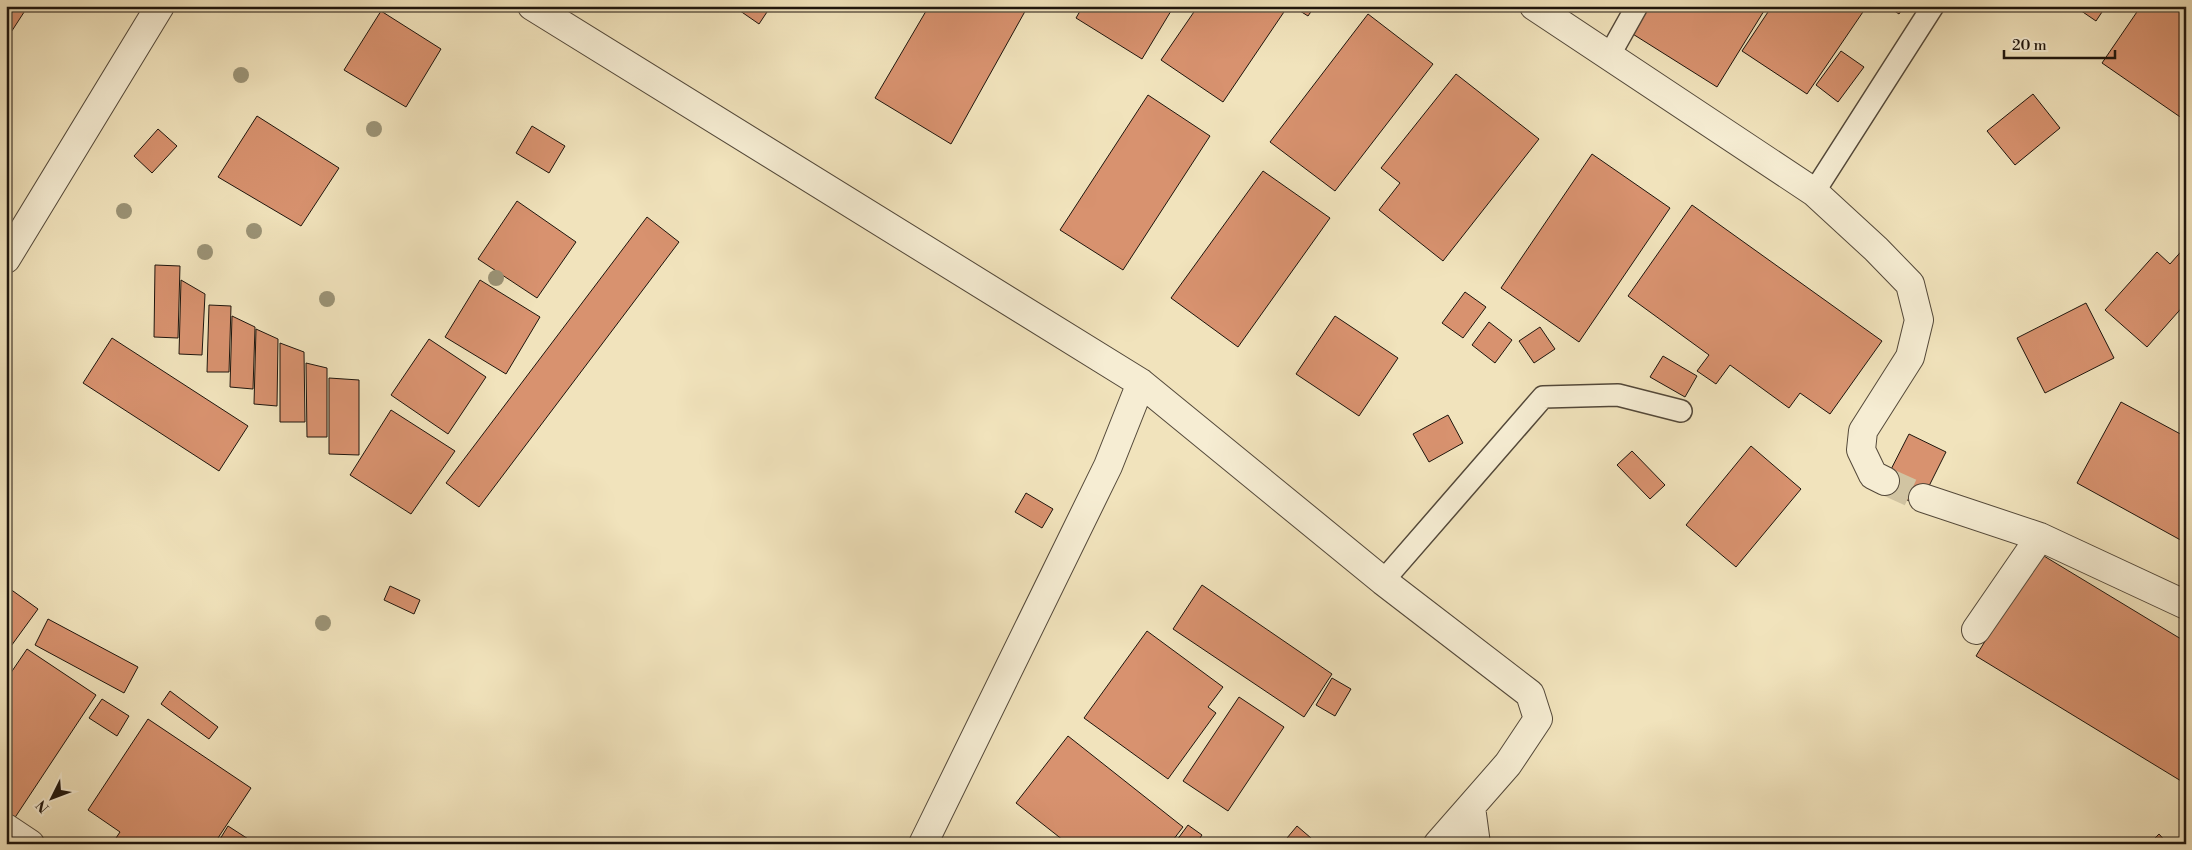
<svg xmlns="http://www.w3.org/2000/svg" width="2192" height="850" font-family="'Libre Bodoni',serif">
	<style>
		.building { fill: #d8926f; stroke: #1e150d }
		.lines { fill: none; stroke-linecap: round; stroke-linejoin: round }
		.minor-tunnel { stroke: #d1c4a2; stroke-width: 28; stroke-dasharray: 28 14; stroke-linecap: butt }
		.service-casing { stroke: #534839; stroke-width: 24 }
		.minor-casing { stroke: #534839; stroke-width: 30 }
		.service { stroke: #f6edd3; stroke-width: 21 }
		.minor { stroke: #f6edd3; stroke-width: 28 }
		.tree { fill: #9b9376 }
	</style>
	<rect width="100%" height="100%" fill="#f1e3bc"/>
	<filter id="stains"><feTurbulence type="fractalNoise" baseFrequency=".004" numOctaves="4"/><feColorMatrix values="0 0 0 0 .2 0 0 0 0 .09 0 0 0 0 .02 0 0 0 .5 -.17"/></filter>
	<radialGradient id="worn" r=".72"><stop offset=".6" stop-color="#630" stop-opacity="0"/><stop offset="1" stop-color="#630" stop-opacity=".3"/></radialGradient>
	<path class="building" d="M6,6H28L6,40Z
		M733,6H771L759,24Z
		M929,6H1028L951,144L875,98Z
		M1083,6H1174L1142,59L1076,18Z
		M1198,6H1288L1223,102L1161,60Z
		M1292,6H1315L1308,16Z
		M1644,6H1767L1717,87L1628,31Z
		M1772,6H1867L1807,94L1742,51Z
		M1887,6H1904L1899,14Z
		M2074,6H2106L2096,21Z
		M2141,6H2186V121L2102,63Z
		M381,11L441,49L406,107L344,70Z
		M1368,14L1433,64L1335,191L1270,142Z
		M1841,51L1864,67L1838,102L1816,85Z
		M1456,74L1539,139L1443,261L1379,210L1400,183L1381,168Z
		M2033,94L2060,128L2015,165L1987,131Z
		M1148,95L1210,136L1123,270L1060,230Z
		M257,116L339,168L301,226L218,177Z
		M532,126L565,146L549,173L516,153Z
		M158,129L177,146L152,173L134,156Z
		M1592,154L1670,208L1579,342L1501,288Z
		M1263,171L1330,218L1238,347L1171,298Z
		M517,201L576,242L537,298L478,259Z
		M1692,205L1882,341L1830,414L1800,393L1789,408L1730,365L1716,384L1697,371L1709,355L1628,296Z
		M647,217L679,242L479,507L446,483Z
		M2186,246V303L2147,347L2105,310L2157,252L2170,264Z
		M155,265L180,266L178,338L154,337Z
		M181,280L205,294L202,355L179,354Z
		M480,280L540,317L506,374L445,337Z
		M1465,292L1486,307L1463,338L1442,323Z
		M2086,303L2114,358L2045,393L2017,338Z
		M209,305L231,306L229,372H207Z
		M232,316L255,327L253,389L230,387Z
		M1335,316L1398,358L1359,416L1296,374Z
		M1489,322L1512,340L1495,363L1472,345Z
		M1540,327L1555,349L1534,363L1519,341Z
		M256,329L278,339L277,406L254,404Z
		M112,338L248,426L219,471L83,383Z
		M429,339L486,377L448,434L391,395Z
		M280,343L304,352L305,422H280Z
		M1663,356L1697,376L1685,397L1650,377Z
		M306,363L327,368V437H307Z
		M329,378L359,380V455L329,454Z
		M2121,402L2186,437V543L2077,483Z
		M391,410L455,451L411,514L350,475Z
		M1448,415L1463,443L1429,462L1413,434Z
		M1909,434L1946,452L1919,506L1882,487Z
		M1751,446L1801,489L1736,567L1686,525Z
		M1632,451L1665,485L1650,499L1617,465Z
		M1026,493L1053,509L1042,528L1015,512Z
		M2039,553L2186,642V784L1976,656Z
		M1202,585L1332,674L1304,717L1173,629Z
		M6,586L38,609L6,653Z
		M390,586L420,600L414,614L384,600Z
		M48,619L138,667L124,693L35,645Z
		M1147,631L1223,687L1208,707L1216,713L1168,779L1084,718Z
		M27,649L96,695L14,819L6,814V680Z
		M1332,678L1351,689L1335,716L1316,705Z
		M170,691L218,727L209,739L161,704Z
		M1239,697L1284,727L1228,811L1183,781Z
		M102,699L129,716L117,736L89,718Z
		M148,719L251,788L214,844H112L120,832L88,810Z
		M1068,736L1183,827L1170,844H1068L1016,803Z
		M1188,825L1202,835L1196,844H1174Z
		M228,826L256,844H217Z
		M1297,826L1318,844H1282Z
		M2159,834L2168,844H2149Z"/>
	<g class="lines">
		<path class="minor-tunnel" d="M1885,481L1923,498"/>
		<g class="service-casing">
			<path id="service" d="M1609,56L1637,6
				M1814,192L1933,6
				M1383,581L1543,397L1618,395L1681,411"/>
		</g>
		<g class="minor-casing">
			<path id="minor" d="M532,6L1141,383L1383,581L1530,694L1538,719L1508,764L1438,844
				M1534,6L1814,192L1876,249L1910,284L1919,320L1910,357L1863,431L1861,450L1873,475L1885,481
				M6,259L160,6
				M1923,498L2040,537L2186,605
				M1976,630L2040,537
				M1471,807L1476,844
				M6,828L30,844
				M923,844L1108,466L1141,383"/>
		</g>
		<use href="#service" class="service"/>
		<use href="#minor" class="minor"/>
	</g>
	<g class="tree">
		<circle cx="241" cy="75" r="8"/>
		<circle cx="374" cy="129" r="8"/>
		<circle cx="124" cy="211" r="8"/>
		<circle cx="254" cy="231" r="8"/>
		<circle cx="205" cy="252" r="8"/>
		<circle cx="496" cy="278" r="8"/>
		<circle cx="327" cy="299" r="8"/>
		<circle cx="323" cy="623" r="8"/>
	</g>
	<rect width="2192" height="850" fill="none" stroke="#f1e3bc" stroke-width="25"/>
	<rect x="8" y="8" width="2177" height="835" fill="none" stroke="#1e150d" stroke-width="2.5"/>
	<rect x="12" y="12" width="2167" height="825" fill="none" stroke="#1e150d"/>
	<g transform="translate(52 798) rotate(228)" stroke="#f6edd3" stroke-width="4" paint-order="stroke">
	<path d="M0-4L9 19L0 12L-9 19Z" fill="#1e150d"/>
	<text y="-8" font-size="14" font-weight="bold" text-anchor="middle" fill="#1e150d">N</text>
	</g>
	<path d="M2004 50v8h111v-8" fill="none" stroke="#1e150d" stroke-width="2.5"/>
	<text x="2012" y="50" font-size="15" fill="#1e150d" stroke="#f6edd3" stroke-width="4" paint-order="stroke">20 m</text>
	<rect width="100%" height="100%" filter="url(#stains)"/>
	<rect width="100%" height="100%" fill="url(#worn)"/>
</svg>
